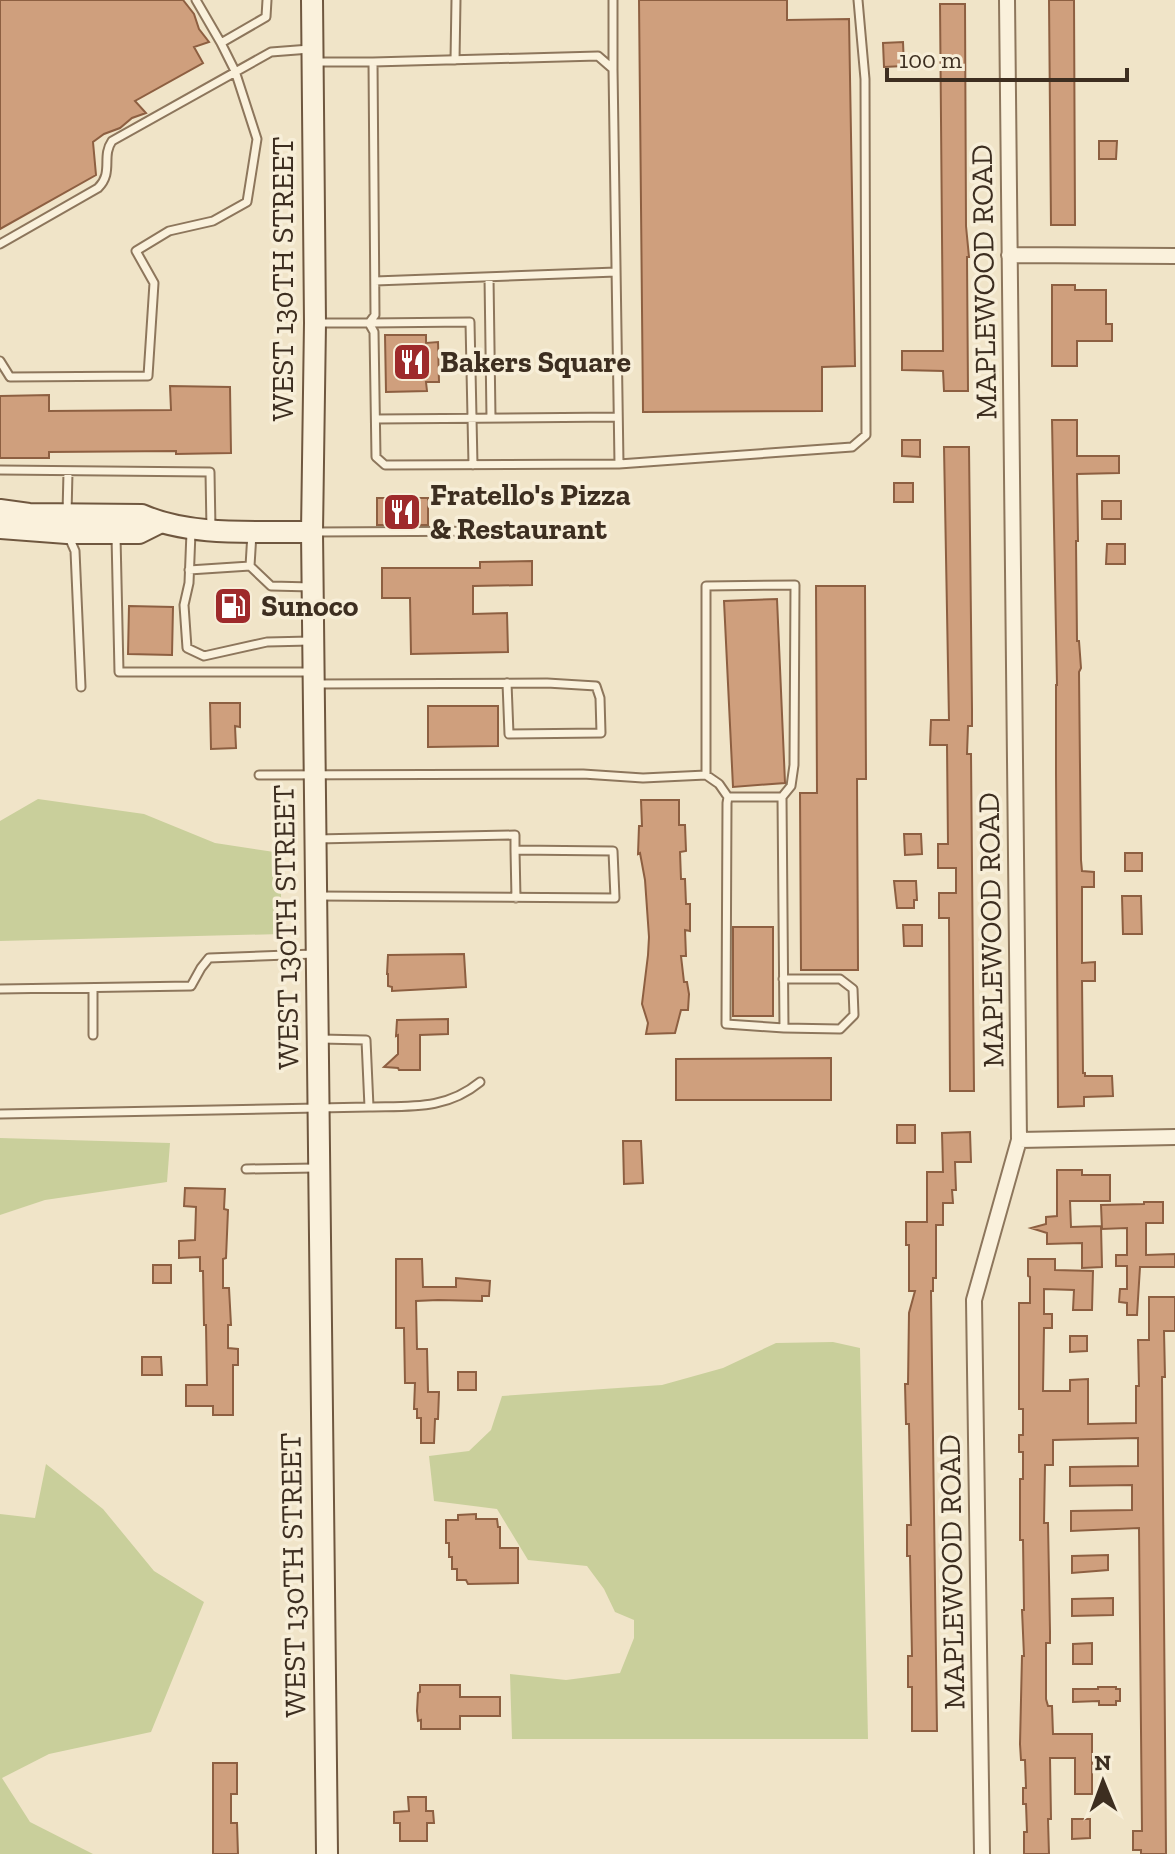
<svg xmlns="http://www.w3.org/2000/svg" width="1175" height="1854" font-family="'Zilla Slab',serif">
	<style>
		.green { fill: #c9cf9b }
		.building { fill: #cf9f7d; stroke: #8d5f41; stroke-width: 2 }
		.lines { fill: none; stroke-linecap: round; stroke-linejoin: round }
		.lane-casing { stroke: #8d765c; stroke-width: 11 }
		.street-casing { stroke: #8d765c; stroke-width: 18 }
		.secondary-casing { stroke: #6f573f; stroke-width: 24 }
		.lane { stroke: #faf1dc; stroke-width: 7 }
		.street { stroke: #faf1dc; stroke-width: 14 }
		.secondary { stroke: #faf1dc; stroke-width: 20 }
		.labels { text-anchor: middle; stroke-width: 7; stroke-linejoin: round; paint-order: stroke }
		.street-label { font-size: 30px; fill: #3d2e20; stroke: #f7eed8 }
		.poi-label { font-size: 30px; font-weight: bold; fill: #3d2e20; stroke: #f7eed8; text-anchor: start }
	</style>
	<rect width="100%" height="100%" fill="#f0e4c8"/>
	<path class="green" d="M38,799L144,814L215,843L281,853V934L0,941V821Z
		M0,1138L170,1143L167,1182L45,1200L0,1215Z
		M833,1342L860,1348L868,1739H512L510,1674L566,1680L620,1673L634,1638V1620L615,1612L604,1589L587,1566L528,1560L497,1509L434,1501L429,1456L469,1451L491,1430L502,1396L662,1385L723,1368L776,1343Z
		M46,1464L103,1509L154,1571L204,1602L151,1732L49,1754L2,1778L30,1822L93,1854H0V1514L35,1518Z"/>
	<path class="building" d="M0,0H183L194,14L199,29L209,42L194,47L203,63L135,101L146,113L132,118L120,128L104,134L93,142L96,175L0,229Z
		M639,0H787V20L849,19L855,366L822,367V411L643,412Z
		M1049,0H1074L1075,225H1051Z
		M940,4H965L966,226L969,257H967L968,391H944L943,371L902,370V351H943Z
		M903,42L904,66L884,67L883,43Z
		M1099,141H1117L1116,159H1099Z
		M1052,285H1075V290H1106V324H1112V341H1077V366H1052Z
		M385,335H426V343L438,342L439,382H426L427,391L386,392Z
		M170,386L230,387L231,453L176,454V451L49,452V458H0V396L49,395V411L171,410Z
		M1052,420H1077V456H1119V473L1077,474L1078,541H1076L1077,641H1079L1081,668L1079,672L1081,860L1082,871L1094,872V887H1082V963L1095,962V981H1082L1083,1073H1085V1076H1112L1113,1096L1084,1097V1106L1058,1107L1056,773V685H1057Z
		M902,440H920V457L902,456Z
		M944,447H969L972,709V726H968L967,754H971L974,1091H950L949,918H939V893H956V868H938V844H948L947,745H930L931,720H949Z
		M894,483H913V502H894Z
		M377,498H428V525H377Z
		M1102,501H1121V519H1102Z
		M1107,544H1125V564H1106Z
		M532,561V585L473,586V614L507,613L508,652L411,654L410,598H382V568H480V562Z
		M816,586H865L866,779H857L858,970H801L800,793H817Z
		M777,599L785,783L733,787L724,601Z
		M129,606L173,607L172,655L128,654Z
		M210,703H240V727L235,726L236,748L211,749Z
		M428,706H498V746L428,747Z
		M641,800H679V825H685L686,851L680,852L681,879H685L686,904H690V931L685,930L686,956H681L684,982H687L689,994L688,1010H681L675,1033L646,1034L648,1023L642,1004L648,955L649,937L645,880L640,853L638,854L639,826H642Z
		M904,834H921L922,854L905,855Z
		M1125,853H1142V871H1125Z
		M894,881H916L917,900H914V908H897Z
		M1122,896H1141L1142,934H1123Z
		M903,925H922V946H904Z
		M733,927H773V1016H733Z
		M464,954L466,987L392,991V987L388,986V974H387L388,955Z
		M448,1019V1034L420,1035V1070H399L398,1068L384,1067L398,1054V1035L396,1036L397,1020Z
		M831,1058V1100H676V1059Z
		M897,1125H915V1143H897Z
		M970,1132L971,1162H955L956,1190H952L953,1203H943V1225H936V1278H933V1291H931L937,1731H912V1687H908V1656H912L910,1556H907V1525H911L909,1424H906L905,1384H908L909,1313L915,1291H909V1245H906V1222H927V1172H943L942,1133Z
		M623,1141H641L643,1183L624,1184Z
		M1057,1170H1082V1175H1110V1201H1070L1071,1227L1101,1226L1102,1267L1082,1268V1243L1047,1244V1233L1031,1228L1046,1224V1217L1057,1216Z
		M185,1188L225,1189L224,1209L228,1210L226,1258L223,1259V1288H229L231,1325H228V1348L238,1349V1365H233V1415H213V1406H186V1385H207L206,1325H204L203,1271H200V1257L179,1258V1241L195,1240L196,1207L184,1206Z
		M1144,1202H1163V1223H1146V1255L1175,1254V1267H1140L1137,1315H1127V1303L1119,1302L1120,1289H1127V1266H1116V1255H1127V1228L1102,1229L1101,1205L1144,1204Z
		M396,1259H422L423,1287H456V1278L490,1281L489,1296H482V1301L438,1300L416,1301L417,1349H427L428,1392H439L438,1419H435L434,1443H421V1418H417V1409H414L415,1383H405L404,1328H396Z
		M1028,1259H1055V1270L1093,1271L1092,1310H1073L1074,1290L1044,1289V1314H1052V1328H1044L1043,1391H1070V1380L1088,1379V1424L1136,1423V1386H1139L1138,1340H1149V1297H1175V1331H1164L1165,1377H1162L1166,1854H1141V1850H1133V1831H1142L1139,1528L1071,1531V1511L1132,1510V1485L1070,1486V1467L1138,1466V1438L1053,1440V1465H1045L1044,1523H1048L1050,1631V1643H1046V1699L1048,1706H1052L1053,1734H1092V1794H1075V1758H1050L1051,1819H1048L1049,1854H1024V1832H1027L1026,1804H1023V1788H1026L1025,1760H1021L1020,1744L1022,1656H1024L1022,1610H1024L1023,1540H1020V1479H1023V1452H1019V1435H1023V1409H1019V1303H1030V1277L1028,1276Z
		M153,1265H171V1283H153Z
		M1070,1336H1087V1351L1070,1352Z
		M142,1357H161L162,1375H142Z
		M458,1372H476V1390H458Z
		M476,1514V1519H497L498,1527H500V1548H518V1583L468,1584L466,1580H457V1569H452V1557H449V1543H446V1520H458V1515Z
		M1108,1555V1570L1072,1573V1556Z
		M1113,1598V1615L1072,1616V1599Z
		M1092,1643V1664H1073V1644Z
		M420,1685H460V1697H500V1716H460V1729H421V1720L418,1721L417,1711L418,1693L420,1692Z
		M1098,1687H1116V1689H1120V1701H1116V1705H1099V1701L1073,1702V1689H1098Z
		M213,1763H237V1794H231V1823H237L238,1854H213Z
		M408,1797H426V1811H433L434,1823H427V1841H400V1823H394V1812L409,1811Z
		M1072,1819H1090V1838L1072,1839Z"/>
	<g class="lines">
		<g class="lane-casing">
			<path id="lane" d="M196,0L221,43
				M455,60L456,0
				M315,62H373L598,56L613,69L619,464L385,465L376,457L374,332L369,323H317
				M373,62L375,315L369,323L470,322L473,465
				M613,69V0
				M0,244L98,188C114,172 101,157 112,141L271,52L310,49
				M489,277L491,418
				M375,281L616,272
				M0,361L10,377L148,376L154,283L136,251L169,231L213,221L247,202L257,139L235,71L221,43L266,17L267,0
				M376,419L618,417
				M619,464L852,447L866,435L865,79L858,0
				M0,470L210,472L211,529
				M67,514L68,472
				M191,532L189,583L184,605L187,648L204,656L267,642L310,641
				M314,532L528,531
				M68,535L75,551L81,687
				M116,536L119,672H311
				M250,566L271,586L312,587
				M189,570L250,566L252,533
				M316,684L547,683L596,686L600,698L601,733L509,734L507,683
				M259,775L583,774L643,778L706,775V586L795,585L794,765L791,786L782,797L784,1028L726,1024L727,803L728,797L719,784L706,775
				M728,797H782
				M316,839L515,835V850
				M318,896L615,898L613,851L515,850L516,898
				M783,979H840L853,989L854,1015L840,1029L784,1028
				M93,988V1035
				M0,989L191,986L201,968L209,958L314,954
				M369,1107C411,1106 446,1110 480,1082
				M0,1114L369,1107L366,1040L321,1039
				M246,1169L316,1168"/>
		</g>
		<g class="street-casing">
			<path id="street" d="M1009,255L1175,256
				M1019,1140L1175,1137
				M982,1854L974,1300L1019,1140L1007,0"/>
		</g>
		<g class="secondary-casing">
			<path id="secondary" d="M312,0L315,323L312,532L327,1854
				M0,510L29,514L142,515C191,537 258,531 312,532
				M0,528L67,533H139L159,523"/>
		</g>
		<use href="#lane" class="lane"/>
		<use href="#street" class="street"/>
		<use href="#secondary" class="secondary"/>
	</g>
	<defs>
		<g id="restaurant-square" transform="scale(2)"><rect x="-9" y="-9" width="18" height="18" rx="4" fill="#9e2a2b" stroke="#f7eed8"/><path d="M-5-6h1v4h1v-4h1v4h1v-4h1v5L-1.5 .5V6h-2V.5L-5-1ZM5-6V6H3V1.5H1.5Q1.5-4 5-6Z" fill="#fff"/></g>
		<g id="fuel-square" transform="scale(2)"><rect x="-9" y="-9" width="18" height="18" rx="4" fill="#9e2a2b" stroke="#f7eed8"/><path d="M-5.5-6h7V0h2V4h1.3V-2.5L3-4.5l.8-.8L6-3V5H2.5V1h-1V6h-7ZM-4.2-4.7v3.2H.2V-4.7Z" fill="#fff"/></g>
	</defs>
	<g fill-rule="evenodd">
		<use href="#restaurant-square" x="412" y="362"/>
		<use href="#restaurant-square" x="402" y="512"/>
		<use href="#fuel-square" x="233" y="606"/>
	</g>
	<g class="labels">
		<g class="street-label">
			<text transform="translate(283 279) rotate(-90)" y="10">WEST 130TH STREET</text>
			<text transform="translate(984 282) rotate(-91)" y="10">MAPLEWOOD ROAD</text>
			<text transform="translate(286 927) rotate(-91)" y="10">WEST 130TH STREET</text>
			<text transform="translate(991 930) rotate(-91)" y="10">MAPLEWOOD ROAD</text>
			<text transform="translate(952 1572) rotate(-91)" y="10">MAPLEWOOD ROAD</text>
			<text transform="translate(293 1575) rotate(-91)" y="10">WEST 130TH STREET</text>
		</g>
		<g class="poi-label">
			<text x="440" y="372">Bakers Square</text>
			<text x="430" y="505">Fratello's Pizza<tspan x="430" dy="34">&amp; Restaurant</tspan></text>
			<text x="261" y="616">Sunoco</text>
		</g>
	</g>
	<g transform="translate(1103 1782) rotate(359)" stroke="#f7eed8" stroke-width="6" paint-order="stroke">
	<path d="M0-6L14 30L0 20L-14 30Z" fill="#3d2e20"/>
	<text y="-12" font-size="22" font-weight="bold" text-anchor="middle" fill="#3d2e20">N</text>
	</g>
	<path d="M887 68v12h240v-12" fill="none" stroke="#3d2e20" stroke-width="4"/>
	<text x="899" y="68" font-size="24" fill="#3d2e20" stroke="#f7eed8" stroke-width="6" paint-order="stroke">100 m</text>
</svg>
